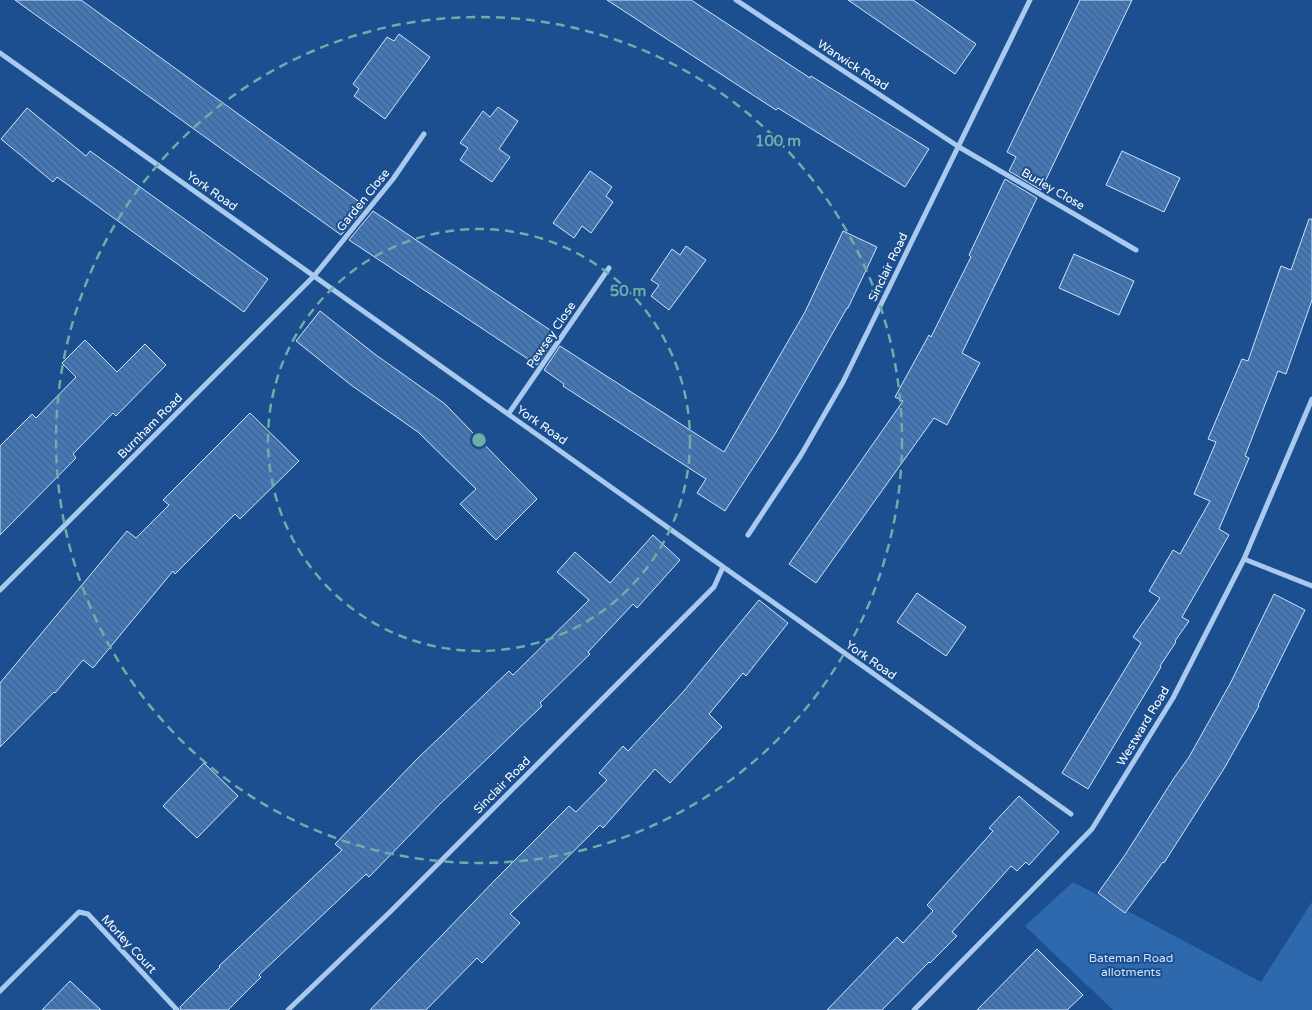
<svg xmlns="http://www.w3.org/2000/svg" width="1312" height="1010" font-family="'Varela Round',sans-serif">
	<style>
		.garden { fill: #2e69ad }
		.building { fill: url(#building-back-hatch); stroke: #cfe3fa }
		.lines { fill: none; stroke-linecap: round; stroke-linejoin: round }
		.minor { stroke: #a9c9ee; stroke-width: 5 }
		.ring { fill: none; stroke: #6fada8; stroke-width: 2.5; stroke-dasharray: 9 6 }
		.labels { text-anchor: middle; stroke-width: 4; stroke-linejoin: round; paint-order: stroke }
		.street-label { font-size: 12px; fill: #fff; stroke: #1b4f8f }
		.park-label { font-size: 12px; fill: #cfe3fa; stroke: #1b4f8f }
		.centre { fill: #6fada8; stroke: #1b4f8f; stroke-width: 2.5 }
		.ring-label { font-size: 15px; text-anchor: middle; font-weight: bold; fill: #6fada8; stroke: #1b4f8f; stroke-width: 4; stroke-linejoin: round; paint-order: stroke }
	</style>
	<defs>
		<pattern id="building-back-hatch" width="6" height="6" patternUnits="userSpaceOnUse" patternTransform="scale(1.25)"><rect width="6" height="6" fill="#4478b7"/><path d="M-1 5l2 2M0 0l6 6M5-1l2 2" fill="none" stroke="#486282"/></pattern>
	</defs>
	<rect width="100%" height="100%" fill="#1b4f8f"/>
	<path class="garden" d="M1073,882L1261,982L1312,902V1010H1113L1025,926Z"/>
	<path class="building" d="M15,0H81L365,206L341,235Z
		M607,0H691L810,78L811,76L929,149L905,187L778,108L776,110Z
		M848,0H913L976,44L955,74Z
		M1080,0H1132L1041,190L1009,171L1016,157L1007,152Z
		M399,34L430,57L385,119L354,96L359,89L353,84L387,37L394,41Z
		M498,107L518,121L499,149L510,157L492,182L460,160L468,148L460,143L483,111L490,117Z
		M27,108L86,156L90,151L268,279L244,312L57,177L53,182L1,139Z
		M1122,151L1180,178L1164,212L1106,185Z
		M590,171L612,187L606,196L613,202L591,233L582,226L574,238L553,223Z
		M1005,179L1037,198L962,353L980,363L947,425L934,418L816,583L789,564L903,401L895,397L929,335L931,337L971,257L969,255Z
		M373,211L553,332L548,338L553,341L537,365L349,240Z
		M1309,219H1312V300L1286,374L1278,371L1245,456L1249,458L1219,529L1229,535L1182,617L1189,621L1175,641L1176,642L1160,666L1161,667L1088,789L1062,773L1141,643L1133,637L1160,598L1149,591L1173,550L1180,554L1210,501L1194,494L1216,442L1208,439L1242,359L1248,361L1281,266L1291,270Z
		M843,231L877,247L848,308H847L775,434L725,511L697,493L706,479L563,386L564,384L544,370L560,346L724,452L805,312Z
		M686,246L706,260L669,310L651,296L659,285L651,280L672,249L680,255Z
		M1074,254L1134,281L1119,315L1059,288Z
		M320,311L376,355L445,404L537,499L496,540L460,504L476,489L418,432L351,385L296,341Z
		M85,340L117,372L145,344L166,365L116,416L113,413L73,454L76,458L0,535V446L32,414L36,418L76,377L62,363Z
		M250,413L299,461L240,519L235,514L175,574L173,571L93,668L83,660L55,693L54,692L0,747V683L127,531L136,538L169,505L163,500Z
		M653,535L680,560L637,608L633,604L588,652L590,654L540,703L542,706L439,805L369,877L366,874L259,975L261,977L228,1010H181L180,1007L220,967L219,966L342,850L335,844L418,758L509,671L513,675L589,600L557,572L575,552L610,583Z
		M917,593L966,627L946,656L897,622Z
		M1274,594L1305,610L1258,705L1259,706L1225,767L1164,863L1163,862L1125,913L1098,893L1125,855L1174,778L1189,757L1231,682Z
		M759,600L788,623L746,676L743,673L709,714L722,727L670,783L655,769L603,828L600,825L510,914L520,923L482,963L477,958L426,1010H370L495,880L569,806L576,812L607,780L599,773L623,746L628,751L683,692Z
		M204,763L238,796L197,838L163,806Z
		M1019,796L1059,832L1029,865L1026,862L1017,871L1011,866L952,932L957,936L930,963L929,962L882,1010H827L897,937L903,943L933,911L927,905L993,831L989,828Z
		M1037,949L1083,995L1067,1010H977Z
		M70,981L101,1010H42Z"/>
	<g class="lines">
		<path class="minor" d="M736,0L959,147L1136,250
			M0,53L1071,814
			M509,413L609,268
			M748,535L801,455L843,382L1030,0
			M1244,559L1312,586
			M0,590L314,276L393,179L424,134
			M0,991L79,912L88,914L177,1010
			M288,1010L392,910L714,587L723,567
			M914,1010L1092,829L1173,698L1244,559L1312,399"/>
	</g>
	<g class="ring">
		<circle cx="479" cy="440" r="211"/>
		<circle cx="479" cy="440" r="423"/>
	</g>
	<g class="labels">
		<g class="street-label">
			<text transform="translate(853 65) rotate(33)" y="4">Warwick Road</text>
			<text transform="translate(1053 189) rotate(30)" y="4">Burley Close</text>
			<text transform="translate(212 191) rotate(35)" y="4">York Road</text>
			<text transform="translate(363 200) rotate(-51)" y="4">Garden Close</text>
			<text transform="translate(888 267) rotate(-64)" y="4">Sinclair Road</text>
			<text transform="translate(551 335) rotate(-56)" y="4">Pewsey Close</text>
			<text transform="translate(542 425) rotate(35)" y="4">York Road</text>
			<text transform="translate(150 426) rotate(-45)" y="4">Burnham Road</text>
			<text transform="translate(871 660) rotate(35)" y="4">York Road</text>
			<text transform="translate(1143 726) rotate(-59)" y="4">Westward Road</text>
			<text transform="translate(502 785) rotate(-45)" y="4">Sinclair Road</text>
			<text transform="translate(129 944) rotate(47)" y="4">Morley Court</text>
		</g>
		<g class="park-label">
			<text x="1131" y="962">Bateman Road<tspan x="1131" dy="14">allotments</tspan></text>
		</g>
	</g>
	<circle cx="479" cy="440" r="8" class="centre"/>
	<g class="ring-label">
		<text x="778" y="146">100 m</text>
		<text x="628" y="296">50 m</text>
	</g>
</svg>
